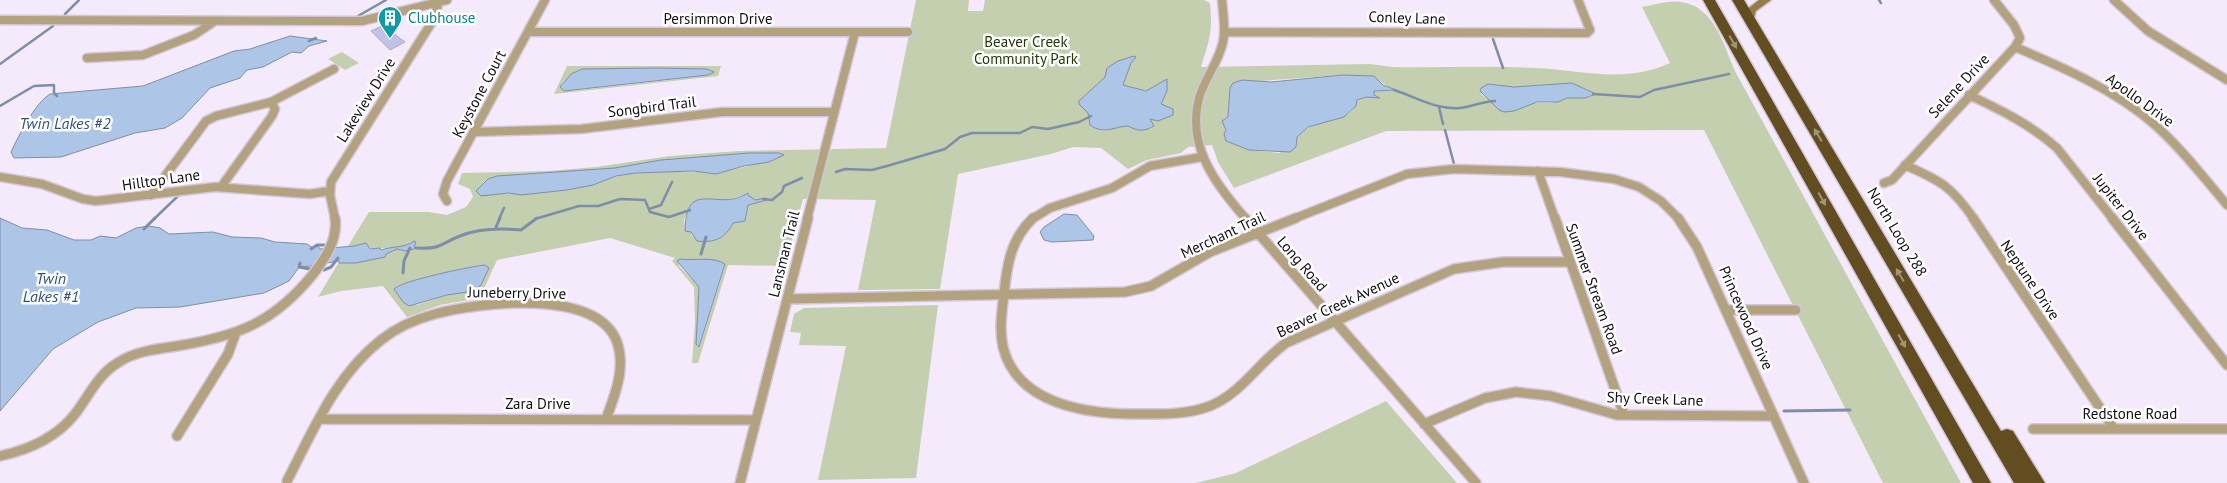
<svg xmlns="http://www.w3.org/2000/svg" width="2227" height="483" font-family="'PT Sans',sans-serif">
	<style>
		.green { fill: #c3cfaf; fill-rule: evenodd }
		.water { fill: #adc5e6; stroke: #7f8ea8 }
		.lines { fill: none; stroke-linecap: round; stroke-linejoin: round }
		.stream-far1 { stroke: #7f8ea8; stroke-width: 2.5 }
		.stream { stroke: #7f8ea8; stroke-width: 3 }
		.building { fill: #c2c1e8; stroke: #aaaac9 }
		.street-far1-casing { stroke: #d1c7d7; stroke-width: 11 }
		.street-casing { stroke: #d1c7d7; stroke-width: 12 }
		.secondary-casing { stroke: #d1c7d7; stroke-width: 3 }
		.highway-casing { stroke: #d1c7d7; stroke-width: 3 }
		.street-far1 { stroke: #b2a280; stroke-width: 8 }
		.street { stroke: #b2a280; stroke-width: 9 }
		.secondary { fill: #957c47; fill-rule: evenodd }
		.highway { fill: #614d20; fill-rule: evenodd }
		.oneway { fill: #a09479 }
		.labels { text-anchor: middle; stroke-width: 5; stroke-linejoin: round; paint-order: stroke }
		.culture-label { font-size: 15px; fill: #0d838f; stroke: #fff; text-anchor: start }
		.street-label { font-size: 15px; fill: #130d17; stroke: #fff }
		.park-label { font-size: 15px; fill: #29360a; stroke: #fff }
		.water-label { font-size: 16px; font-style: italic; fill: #325380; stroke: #fff }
	</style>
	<rect width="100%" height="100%" fill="#f5eafc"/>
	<path class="green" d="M916,0H969L968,11H983L985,0H1204L1210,3C1213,33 1209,40 1201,67L1370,64L1393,67C1440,68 1488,65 1535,68C1583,70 1624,84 1670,63L1642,7C1654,5 1670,0 1681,2C1715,6 1724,47 1736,73L1961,483H1883L1704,130L1386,131L1234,188L1218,162L1212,145L1188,147L1181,153L1147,160L1128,169L1101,148L1073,147L1051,154L958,174L940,289L858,290L876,200L803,199L785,266L728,265L698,363H692L695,322L694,287L672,261L675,258L610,238L497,260L480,298L440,305L407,317L383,286L341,291L318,297L339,262L373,259L397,249L402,251L417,249L413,247L414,241C402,251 364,248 348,246L369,212H429L447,215L466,207L473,197L470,189L458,184L462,173L548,171L596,167L670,156L739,151L886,148ZM1136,57L1131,63L1123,85L1146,91L1166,81L1167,91L1161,104L1173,115L1150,119L1152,128C1142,131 1138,128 1128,126C1113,124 1108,138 1090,125L1088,113L1079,101L1106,77L1107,68L1118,61ZM1343,75L1377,79L1394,91H1374V95L1379,98L1366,97L1357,101C1352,120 1336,116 1321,122C1311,126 1305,129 1297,137V144L1279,153L1249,150L1226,141L1224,119L1228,117L1230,88L1233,83ZM1572,83L1592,92L1591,97L1567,98L1552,103H1533L1514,111L1504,112L1481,94L1488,84L1514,87ZM749,153H779C733,181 682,168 631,174C610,176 590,186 569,190C541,194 513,193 485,195L480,187L486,180L506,176L615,168L661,160ZM745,195L755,200H767L748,205L746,219L733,223C724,241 709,246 692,236L691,232L685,231L684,219L692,204L714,199L726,200ZM680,259C698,262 708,257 725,266L700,346L696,344L699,287L679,266ZM485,265L474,291L447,295L417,305L396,286L476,266Z
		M342,52L359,63L345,70L328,59Z
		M567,66H721L718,76L554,94ZM657,68L712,70L696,77L580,90L564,91L562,83L571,74L582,69Z
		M938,305L916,478L818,480L846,346L799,345L801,333L790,332L794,314L804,308Z
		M1386,401L1457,483H1196L1236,473Z"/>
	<path class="water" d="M290,36L327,41L309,46L301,53L292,52L263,67L247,70L240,78L210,88L182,118L165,128L135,133L61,157L14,158L11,152C18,137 35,103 50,94L143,86L234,51L250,49Z
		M1134,56L1136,57L1131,63L1123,85L1146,91L1167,79V91L1161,104L1173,109V115L1158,121L1150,119L1154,126C1144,132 1137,131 1128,126C1113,127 1104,135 1090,125L1088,113L1079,104V101L1105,77L1107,68L1118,61Z
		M657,68L707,69L714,72L708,75L564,91L560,87L571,74L582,69Z
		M1343,75L1374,76L1383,85L1396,90L1374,91V95L1380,98L1366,97L1357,100L1356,106L1344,117L1308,127L1297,137L1296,147L1290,152L1249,150L1226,141L1224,134L1226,130L1222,121L1228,117L1230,88L1233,83L1242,80L1271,82Z
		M1572,83L1596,94L1585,98H1567L1558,102H1537L1514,111L1504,112L1499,110L1480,91L1481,88L1488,84L1514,87Z
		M749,153H779L784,155L769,162L744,166L716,174L693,171L636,173L616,176L593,185L567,190L521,195L509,193L481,196L476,191L488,179L497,176L615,168L661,160Z
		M748,193V195L755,200L766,198L767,200L748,205L745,221L733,223C725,239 714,243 697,241L691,232L685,231C686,176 718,213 748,193Z
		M1064,214L1077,215L1094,236L1093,240L1052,242L1044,240L1040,232L1044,227Z
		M0,218L22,228L47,230L74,240H91L100,236L116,238L136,228L149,226L160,228L169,234L213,232L232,237L261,238L275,242L307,244L313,248L318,246L320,249L354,246L366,243L370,249L380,248L381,250C392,246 406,248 414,241L416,242L414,247L418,248L405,251L397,249L386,254L385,257L356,263H339V261C328,262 312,268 300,266L289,281L264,293L180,307L136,308L98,322L53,349L0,411Z
		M680,259C694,261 714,256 725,264L699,347L696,344L699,287L677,261Z
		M485,265L489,268L481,285L474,291L447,295L409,306L403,302L394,289C400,281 473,266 485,265Z"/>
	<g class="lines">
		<path class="stream-far1" d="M1879,0L1881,3
			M65,14L79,0
			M358,16L386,0
			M1493,39L1503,68
			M309,41L316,38
			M0,64L53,26
			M1394,90C1416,97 1436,110 1460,108C1472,107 1483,101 1495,101
			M1593,94L1640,97L1654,90L1729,74
			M0,106L34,86L54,85V93L57,96
			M1439,107L1443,124
			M1445,130L1454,164
			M836,172L845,169L872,170L887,166L945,149L960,137L972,133H1020L1032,127L1048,129L1079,122L1091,116
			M763,199L772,200L782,192L784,186L802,178
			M649,209L661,205L672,182
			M154,219L178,196
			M499,219L504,208
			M535,219L579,206H598L620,199L645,200L650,212L669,217L690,210"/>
		<path class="stream" d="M496,227L500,218
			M144,229L155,218
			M416,248C443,249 437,245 460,236C479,228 500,228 521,230L537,218
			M311,249L317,245H324
			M701,254L706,237
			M300,263L299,267L310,269
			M324,270L331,267L338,258
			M403,273L404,261L410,248
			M1784,411L1850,410"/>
	</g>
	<path class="building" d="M382,26L385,27L405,42L390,50L371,31Z"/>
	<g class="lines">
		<g class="street-far1-casing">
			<path id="street-far1" d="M1222,0C1223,14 1226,29 1223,42C1219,61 1206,77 1200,95C1185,144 1215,184 1246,219
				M2114,0L2148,31L2227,80
				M0,20L362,21L447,0
				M528,32H908
				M1224,32L1587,33L1590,30L1578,0
				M2015,47C2064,68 2115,90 2155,125C2182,149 2204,178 2227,205
				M87,58L143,55L194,35L215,21
				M1969,95C2001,110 2031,125 2057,148L2113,219
				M474,132L581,129L722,112H834
				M1905,165C1941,181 1951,186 1974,219
				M1538,171L1555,219
				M0,177L42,184L83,199L96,201L215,187L310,194L329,191
				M1884,183L1892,180L2015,47L2020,38L2014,25L1994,0
				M221,187L272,116L275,109L271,102
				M151,195L206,121L216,116L271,102L334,69
				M447,201L443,194L447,181L545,0
				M335,219L330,195L331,182L432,22L439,2
				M807,219L855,32
				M1032,219L1050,208L1112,188L1150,166L1202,157
				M1293,219L1407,174L1454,169L1560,172L1614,179L1639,187L1661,201L1679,219"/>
		</g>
		<g class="street-casing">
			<path id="street" d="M1033,218C1011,239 1007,264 1004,294C1002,311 999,329 1003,347C1017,404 1086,414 1135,414C1160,414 1187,415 1210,406C1242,393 1259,362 1286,343L1454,269L1503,262H1570
				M1245,218L1476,483
				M1555,218L1624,415
				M1678,218L1697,247L1804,483
				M1973,218L2114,429
				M2112,218L2227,365
				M787,299L1125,292L1151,286L1210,252L1296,218
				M1726,310H1796
				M320,419L756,420
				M1424,424L1485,398L1516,392L1551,396L1617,415L1774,416
				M2033,429H2227
				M177,436L228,354L235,335
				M0,456C28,450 57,437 75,414C89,396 98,374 119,362C136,351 157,349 177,346C238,336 274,323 314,273C326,257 338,239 335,218
				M287,481C313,431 335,376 381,340C396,328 416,319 435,314C478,302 597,288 617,342C626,368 615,395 606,419
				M740,483L808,218"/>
		</g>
		<g class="secondary-casing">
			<path id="secondary" d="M1759,0H1771L1756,11L1753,21H1745L1744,19L1746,10Z"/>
		</g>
		<g class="highway-casing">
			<path id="highway" d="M1703,0H1715L1991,483H1973Z
				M1732,0H1744L2001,431L2007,429L2013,431L2045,483H2014Z"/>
		</g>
		<use href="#street-far1" class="street-far1"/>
		<use href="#street" class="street"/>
		<use href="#secondary" class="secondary"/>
		<use href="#highway" class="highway"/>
	</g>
	<defs><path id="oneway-solid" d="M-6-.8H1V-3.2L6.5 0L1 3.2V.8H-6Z" transform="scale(1.25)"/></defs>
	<g class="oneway">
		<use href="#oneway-solid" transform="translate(1733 42) rotate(61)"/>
		<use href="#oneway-solid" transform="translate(1818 135) rotate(-121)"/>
		<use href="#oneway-solid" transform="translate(1822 199) rotate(61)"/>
		<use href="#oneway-solid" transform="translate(1900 275) rotate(-121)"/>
		<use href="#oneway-solid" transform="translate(1902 341) rotate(61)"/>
	</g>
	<defs>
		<g id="building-pin" transform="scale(1.25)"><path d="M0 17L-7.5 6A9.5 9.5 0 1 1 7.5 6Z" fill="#0f9aa8" stroke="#fff"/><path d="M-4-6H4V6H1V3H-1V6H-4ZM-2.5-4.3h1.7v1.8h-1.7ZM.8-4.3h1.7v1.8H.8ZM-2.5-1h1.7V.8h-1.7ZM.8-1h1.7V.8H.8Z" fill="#fff"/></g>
	</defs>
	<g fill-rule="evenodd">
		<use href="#building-pin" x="390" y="18"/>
	</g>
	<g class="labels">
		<g class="culture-label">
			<text x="408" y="23">Clubhouse</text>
		</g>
		<g class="street-label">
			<text transform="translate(1407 18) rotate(2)" y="5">Conley Lane</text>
			<text x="718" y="24">Persimmon Drive</text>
			<text transform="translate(1959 86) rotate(-47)" y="5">Selene Drive</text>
			<text transform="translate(479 94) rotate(-62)" y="5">Keystone Court</text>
			<text transform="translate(366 100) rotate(-58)" y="5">Lakeview Drive</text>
			<text transform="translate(2140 100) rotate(36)" y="5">Apollo Drive</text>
			<text transform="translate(652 107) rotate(-7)" y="5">Songbird Trail</text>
			<text transform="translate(161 180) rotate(-8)" y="5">Hilltop Lane</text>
			<text transform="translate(2121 207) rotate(52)" y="5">Jupiter Drive</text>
			<text transform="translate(1897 232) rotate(59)" y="5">North Loop 288</text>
			<text transform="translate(1223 235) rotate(-25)" y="5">Merchant Trail</text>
			<text transform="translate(784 254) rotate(-76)" y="5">Lansman Trail</text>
			<text transform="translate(1302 264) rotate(49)" y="5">Long Road</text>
			<text transform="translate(2030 280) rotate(56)" y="5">Neptune Drive</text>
			<text transform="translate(1594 289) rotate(70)" y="5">Summer Stream Road</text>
			<text transform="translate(517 293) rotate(1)" y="5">Juneberry Drive</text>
			<text transform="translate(1338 305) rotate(-25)" y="5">Beaver Creek Avenue</text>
			<text transform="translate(1746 318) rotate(66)" y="5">Princewood Drive</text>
			<text transform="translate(1655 399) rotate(2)" y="5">Shy Creek Lane</text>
			<text x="538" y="409">Zara Drive</text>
			<text x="2130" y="419">Redstone Road</text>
		</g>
		<g class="park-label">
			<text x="1026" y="47">Beaver Creek<tspan x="1026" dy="17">Community Park</tspan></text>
		</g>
		<g class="water-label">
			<text x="65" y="129">Twin Lakes #2</text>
			<text x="51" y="284">Twin<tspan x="51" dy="18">Lakes #1</tspan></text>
		</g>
	</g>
</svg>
